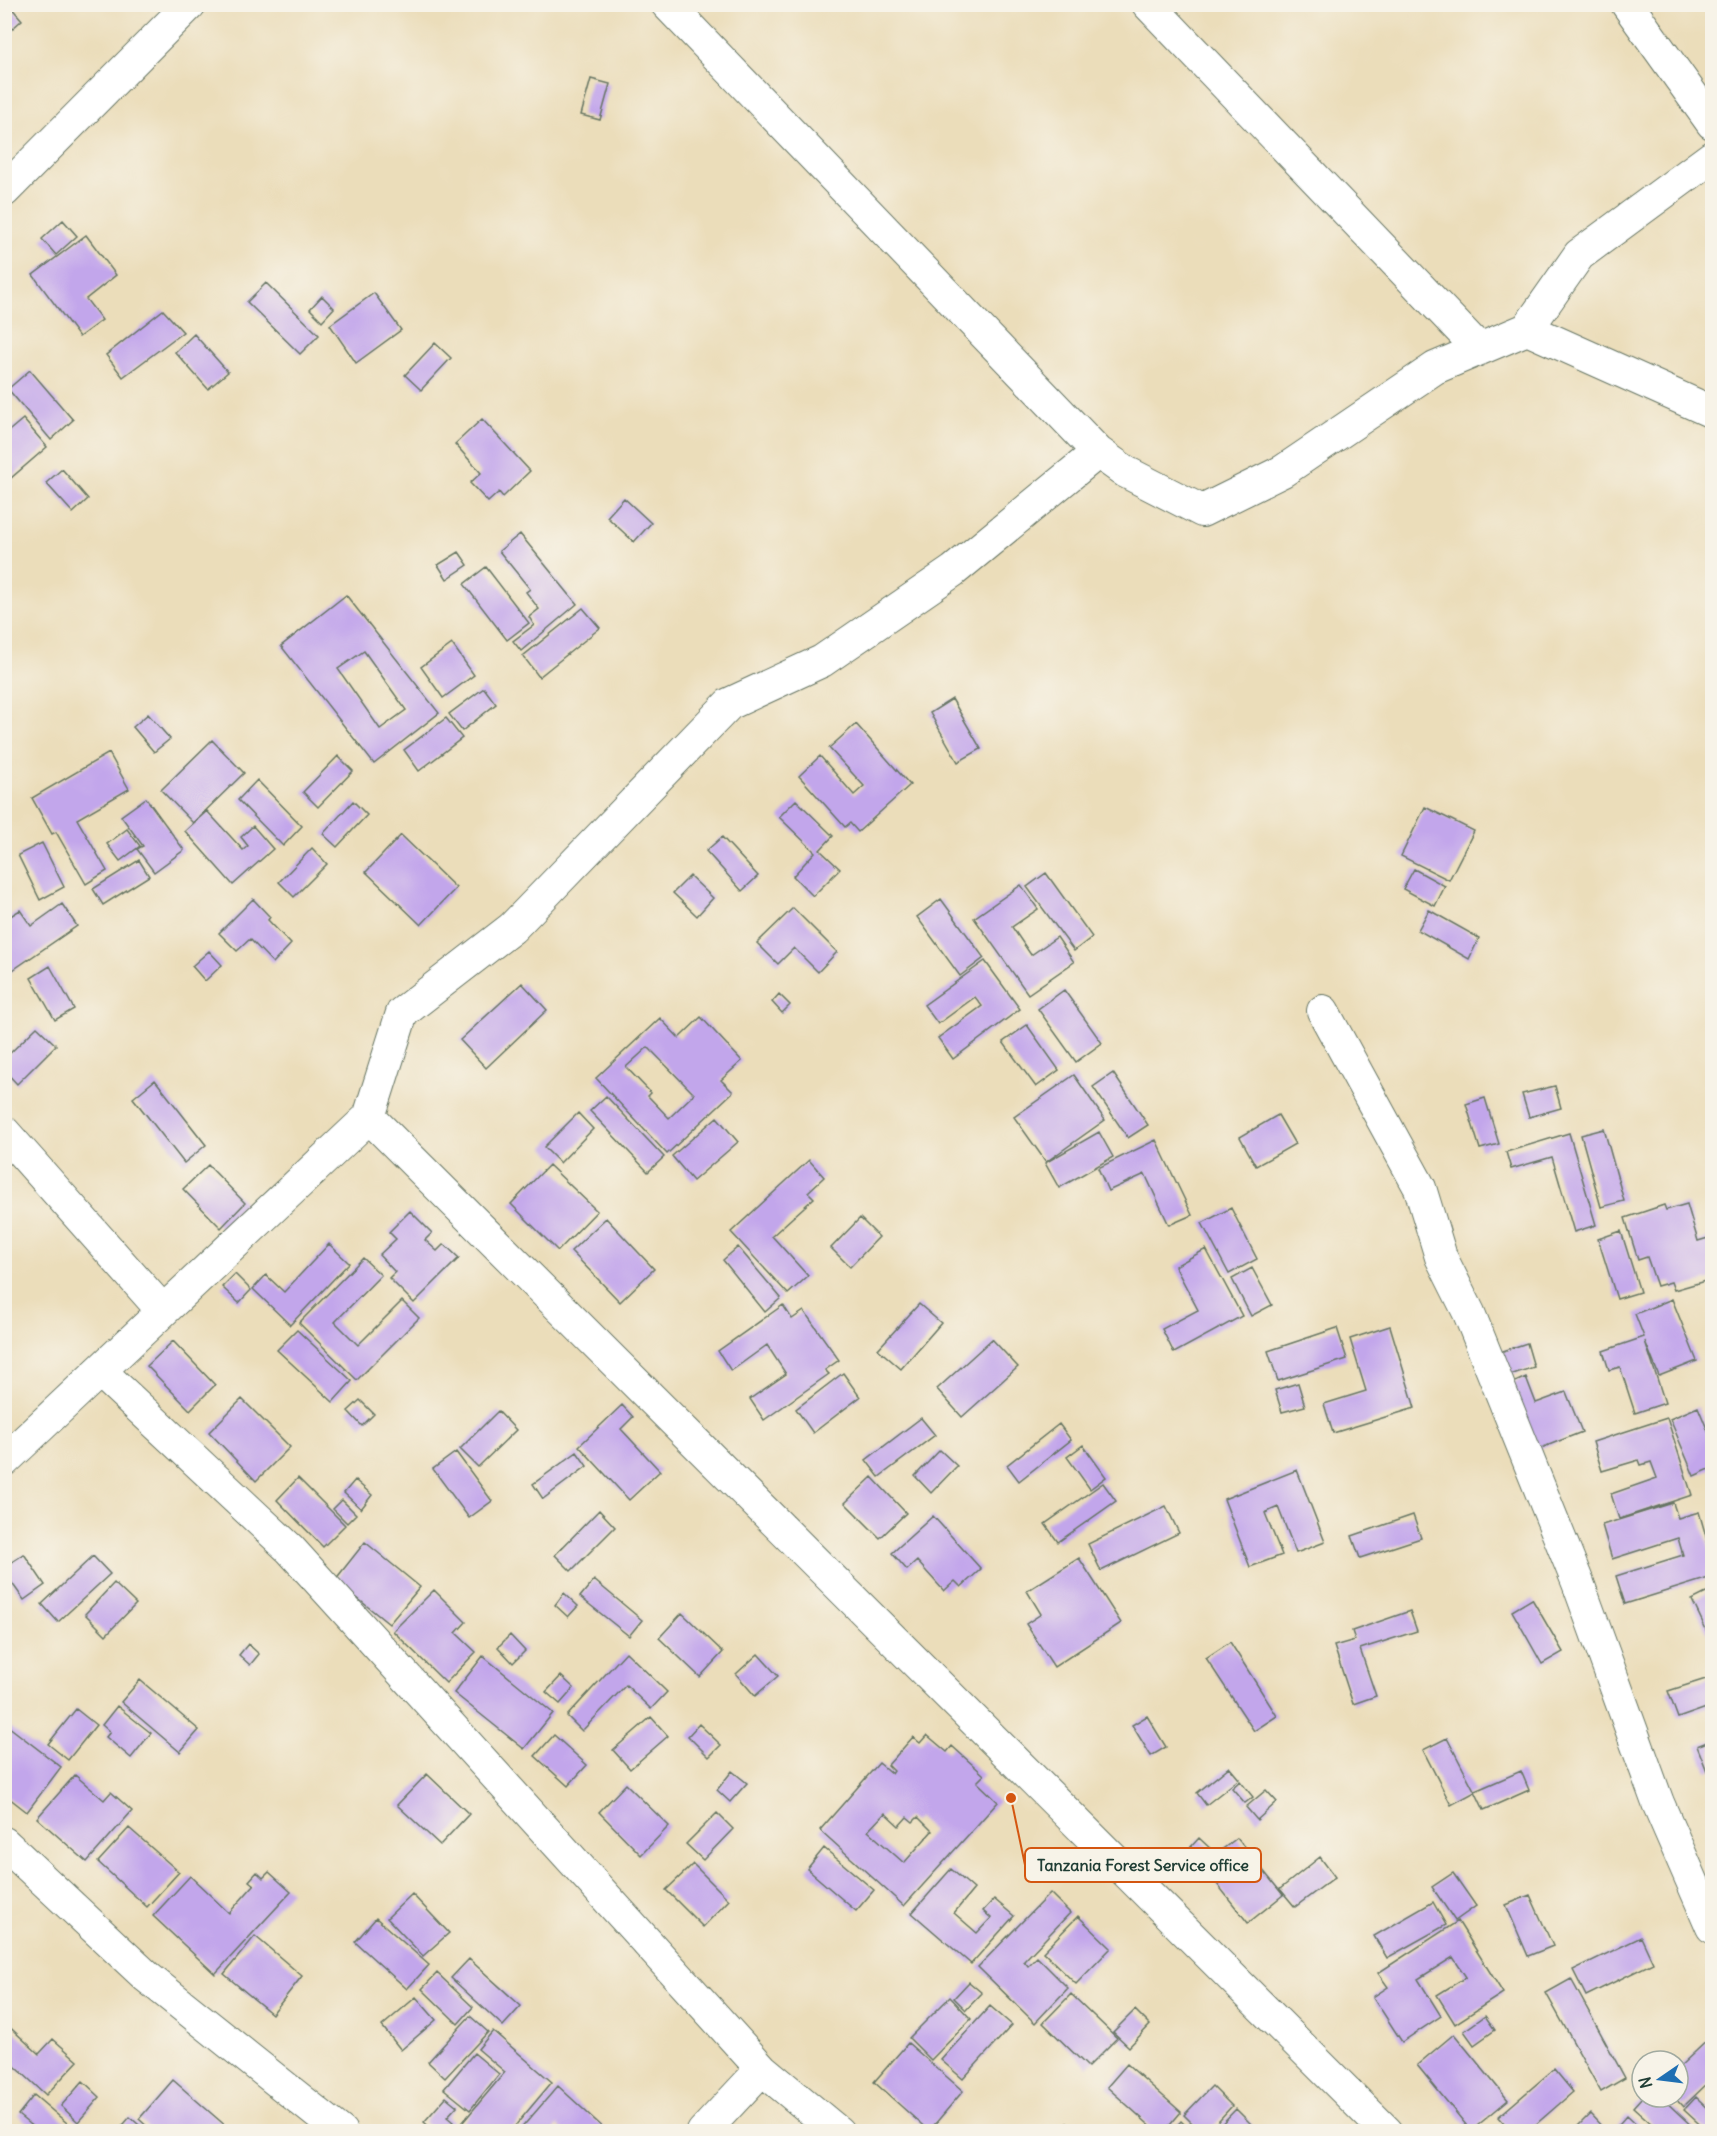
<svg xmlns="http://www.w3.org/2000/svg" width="1717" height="2136" font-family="Delius,sans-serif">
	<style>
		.building { fill: #c2a6eb; fill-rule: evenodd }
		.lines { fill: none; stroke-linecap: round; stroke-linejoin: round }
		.minor-casing { stroke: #667563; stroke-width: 34 }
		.minor { stroke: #fff; stroke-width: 32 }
		.leader { fill: none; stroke: #d45610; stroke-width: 2 }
		.callout-dot { fill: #d45610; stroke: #f7f3e8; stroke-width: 2 }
		.callout { fill: #f7f3e8; stroke: #d45610; stroke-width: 2 }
		.callout-label { font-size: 16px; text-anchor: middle; font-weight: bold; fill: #1f3d34 }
	</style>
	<rect width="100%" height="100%" fill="#f7f3e8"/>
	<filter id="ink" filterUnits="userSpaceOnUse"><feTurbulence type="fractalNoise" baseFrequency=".0167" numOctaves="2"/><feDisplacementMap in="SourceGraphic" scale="12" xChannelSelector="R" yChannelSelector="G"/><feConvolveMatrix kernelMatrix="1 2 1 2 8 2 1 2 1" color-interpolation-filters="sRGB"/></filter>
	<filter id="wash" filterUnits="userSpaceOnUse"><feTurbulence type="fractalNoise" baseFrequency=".008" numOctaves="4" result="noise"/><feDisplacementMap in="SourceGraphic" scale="24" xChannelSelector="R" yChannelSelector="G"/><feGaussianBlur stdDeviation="1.35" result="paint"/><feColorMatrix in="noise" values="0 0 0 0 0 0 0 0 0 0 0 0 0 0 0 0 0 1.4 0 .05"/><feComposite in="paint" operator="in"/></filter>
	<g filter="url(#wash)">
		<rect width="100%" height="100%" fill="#ebddba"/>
		<g id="blocks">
			<path class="building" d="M10,6L22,20L4,36V12Z
				M591,79L610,84L600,120L581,115Z
				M63,220L77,236L56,255L42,239Z
				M86,235L116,275L86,299L102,320L79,337L33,275Z
				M266,283L319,335L300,354L247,302Z
				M374,293L401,330L356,363L330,325Z
				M322,296L334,308L322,321L310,309Z
				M163,310L183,332L123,377L106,355Z
				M194,334L228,372L208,389L175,352Z
				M435,343L451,358L421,390L405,375Z
				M30,370L73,420L51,440L8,389Z
				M23,419L47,447L4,484V435Z
				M482,419L530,471L503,497L499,492L488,502L470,483L481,473L455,444Z
				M62,469L88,499L73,513L46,483Z
				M624,498L651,523L634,542L607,517Z
				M520,534L577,604L521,651L513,641L534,625L529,617L539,609L526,592L530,589L499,551Z
				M459,552L468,565L447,579L438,565Z
				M486,567L529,623L507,640L464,584Z
				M346,595L439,713L374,764L281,646ZM364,651L406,710L380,729L338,669Z
				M583,608L600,628L539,677L523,656Z
				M452,644L474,675L443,698L421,667Z
				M484,688L496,704L462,731L449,714Z
				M952,699L981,749L958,762L930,713Z
				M148,714L170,739L154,752L133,727Z
				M446,718L462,738L419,771L404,750Z
				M856,724L910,785L858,832L850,823L845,827L799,776L820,756L854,795L864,786L829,748Z
				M212,740L244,773L193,823L161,790Z
				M109,753L129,789L77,819L107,871L86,884L56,832L52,834L32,798Z
				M338,756L353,771L318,807L303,792Z
				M257,780L302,826L283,846L238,800Z
				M146,798L184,850L154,872L137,849L143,846L121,816Z
				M796,800L833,836L820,850L840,869L813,896L793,876L815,852L779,817Z
				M353,801L367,815L337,847L323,834Z
				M1425,807L1474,831L1449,880L1401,856Z
				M207,811L243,850L248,846L241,837L253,826L273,849L233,885L185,831Z
				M127,829L140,846L120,861L107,844Z
				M401,835L456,888L421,925L366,872Z
				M722,837L758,876L742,891L706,851Z
				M42,843L64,887L40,900L18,855Z
				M312,848L327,864L294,897L279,882Z
				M139,860L149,876L103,905L93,889Z
				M1414,869L1445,886L1435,906L1403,889Z
				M1046,873L1092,937L1074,951L1027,887Z
				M690,876L713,898L697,916L673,893Z
				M1021,885L1038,909L1012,927L1031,955L1057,937L1074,962L1028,994L974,918Z
				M253,899L270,917L268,920L291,944L273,963L250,939L237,951L219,933Z
				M941,899L984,958L960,976L917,917Z
				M62,904L77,926L7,974L4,970V920L20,910L31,926Z
				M793,908L837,952L818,972L794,948L778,964L757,943Z
				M1429,910L1479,938L1469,959L1418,930Z
				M209,951L222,965L205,981L192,966Z
				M985,961L1020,1009L953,1059L938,1038L982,1006L975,997L938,1024L924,1005Z
				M50,966L74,1009L55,1020L31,978Z
				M522,983L547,1010L486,1068L460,1040Z
				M1064,990L1102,1043L1076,1062L1038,1009Z
				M779,994L790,1005L782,1013L772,1002Z
				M701,1017L742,1061L721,1080L733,1092L667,1154L596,1078L660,1018L679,1038ZM648,1047L694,1094L669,1118L648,1096L651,1093L626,1067Z
				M1027,1025L1059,1070L1036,1087L1003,1042Z
				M37,1027L56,1045L17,1084L4,1070V1059Z
				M1113,1073L1148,1125L1128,1138L1093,1087Z
				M1074,1075L1105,1120L1046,1162L1014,1117Z
				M155,1080L206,1145L184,1163L133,1098Z
				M1555,1086L1561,1108L1529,1117L1522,1094Z
				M606,1096L664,1157L648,1172L590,1111Z
				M1485,1098L1499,1144L1480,1149L1466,1104Z
				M578,1113L593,1129L560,1163L544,1147Z
				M1278,1115L1295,1144L1256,1166L1240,1137Z
				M717,1117L738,1142L693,1181L672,1156Z
				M1604,1129L1624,1201L1601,1207L1581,1135Z
				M1099,1132L1113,1157L1059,1188L1045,1163Z
				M1569,1133L1596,1225L1574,1232L1552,1157L1511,1169L1506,1152Z
				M1156,1140L1192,1215L1169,1225L1145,1174L1108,1191L1098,1168Z
				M809,1160L824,1177L808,1192L814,1198L772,1236L808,1276L788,1294L731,1232Z
				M208,1165L245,1203L221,1228L183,1189Z
				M549,1165L597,1211L558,1251L511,1204Z
				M1687,1204L1698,1241L1708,1238L1712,1253V1279L1674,1290L1671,1282L1657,1286L1647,1257L1638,1260L1625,1218L1664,1205L1666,1210Z
				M1231,1208L1257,1259L1229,1274L1202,1223Z
				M410,1211L432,1233L425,1240L437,1251L444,1244L459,1258L414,1303L389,1278L395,1272L379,1255L396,1239L389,1232Z
				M606,1218L654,1269L620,1302L571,1251Z
				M860,1218L879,1237L850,1267L831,1248Z
				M1621,1231L1640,1292L1617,1299L1598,1239Z
				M329,1244L349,1263L290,1325L253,1289L266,1275L284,1292Z
				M738,1247L781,1298L765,1312L723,1260Z
				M1206,1249L1242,1316L1174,1353L1162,1329L1198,1310L1175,1266Z
				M363,1258L381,1275L335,1322L358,1345L402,1301L419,1318L357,1380L299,1323Z
				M1252,1268L1272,1305L1251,1316L1232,1279Z
				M235,1274L251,1290L239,1303L222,1287Z
				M1672,1299L1697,1361L1659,1376L1645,1341L1665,1403L1635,1413L1620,1367L1609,1370L1603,1351L1644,1337L1635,1314Z
				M919,1304L941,1323L901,1369L878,1349Z
				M783,1305L792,1319L804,1311L839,1360L825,1370L829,1374L764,1420L750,1399L786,1374L767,1345L731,1371L718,1351Z
				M1390,1326L1415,1408L1333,1433L1324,1404L1366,1391L1350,1339Z
				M1337,1328L1347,1359L1278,1381L1268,1351Z
				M297,1330L352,1381L333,1402L277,1350Z
				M992,1339L1018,1367L962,1417L937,1389Z
				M173,1341L215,1385L190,1410L147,1366Z
				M1527,1343L1534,1367L1507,1376L1500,1352Z
				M843,1373L860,1397L813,1433L796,1409Z
				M1526,1377L1536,1403L1566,1392L1582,1432L1536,1450L1511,1384Z
				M1298,1383L1305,1406L1282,1412L1275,1390Z
				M242,1399L290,1447L256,1481L209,1432Z
				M360,1400L374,1414L362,1426L348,1411Z
				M622,1405L633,1417L621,1429L660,1471L629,1500L579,1446Z
				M1698,1407L1712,1441V1468L1694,1476L1670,1419Z
				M498,1411L516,1430L478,1467L460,1449Z
				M921,1418L935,1435L879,1477L866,1460Z
				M1667,1418L1692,1495L1619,1519L1611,1494L1657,1478L1651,1462L1641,1465L1639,1460L1602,1471L1593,1442Z
				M1059,1424L1071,1440L1019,1481L1007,1465Z
				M1083,1445L1106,1477L1090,1489L1067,1457Z
				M940,1450L957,1466L931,1493L915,1476Z
				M456,1452L492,1501L469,1518L433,1469Z
				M577,1452L587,1466L543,1499L533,1484Z
				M1297,1470L1325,1542L1296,1553L1278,1507L1265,1513L1282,1555L1250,1567L1224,1499Z
				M872,1477L906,1513L880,1538L845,1503Z
				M298,1478L345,1525L323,1547L277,1500Z
				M355,1480L372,1495L361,1509L344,1493Z
				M1103,1483L1116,1501L1058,1542L1045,1524Z
				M342,1500L356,1514L347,1523L333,1509Z
				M1673,1503L1678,1518L1699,1512L1712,1557V1577L1625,1604L1616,1576L1683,1555L1678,1538L1612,1559L1602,1525Z
				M1166,1506L1179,1533L1101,1571L1088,1544Z
				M599,1510L615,1527L571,1571L555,1555Z
				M1413,1515L1421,1538L1360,1558L1352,1536Z
				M933,1516L981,1569L961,1587L955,1581L944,1591L917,1561L907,1570L892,1553Z
				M365,1542L420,1587L389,1624L335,1580Z
				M24,1554L45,1585L24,1600L4,1572V1567Z
				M93,1556L110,1574L58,1622L42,1604Z
				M1079,1558L1121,1623L1054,1667L1026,1624L1041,1614L1027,1591Z
				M594,1580L642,1620L629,1636L580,1597Z
				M114,1583L136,1604L106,1635L85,1614Z
				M434,1590L466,1622L456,1633L476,1652L446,1683L393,1631Z
				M1712,1590V1642L1692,1600Z
				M564,1593L578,1606L568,1617L555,1605Z
				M1532,1599L1563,1652L1542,1664L1512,1611Z
				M1410,1611L1417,1631L1360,1649L1376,1696L1353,1704L1334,1646L1355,1640L1352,1631Z
				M682,1613L723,1652L700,1677L659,1638Z
				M510,1635L525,1651L513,1663L498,1647Z
				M1230,1642L1277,1716L1254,1731L1206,1658Z
				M248,1644L259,1654L250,1665L239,1655Z
				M626,1652L667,1692L651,1709L626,1685L582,1731L567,1716Z
				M758,1654L778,1676L755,1696L736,1674Z
				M483,1656L553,1713L524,1749L454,1693Z
				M561,1676L574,1688L560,1704L546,1692Z
				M1712,1677V1706L1678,1718L1668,1691Z
				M140,1680L199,1730L180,1752L121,1702Z
				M117,1706L151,1733L131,1758L106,1737L110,1732L102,1725Z
				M76,1709L96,1725L68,1760L48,1744Z
				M1147,1716L1166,1747L1151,1756L1132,1725Z
				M651,1717L668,1736L630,1769L613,1750Z
				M4,1723L61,1767L27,1812L4,1794Z
				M699,1724L721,1745L709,1757L688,1736Z
				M554,1735L587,1765L568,1786L535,1756Z
				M927,1735L947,1752L952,1746L984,1775L977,1782L998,1802L904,1906L820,1830L879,1763L892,1774L894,1771L888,1765L913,1737L920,1743ZM885,1813L899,1826L907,1817L913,1822L918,1817L932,1831L904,1863L868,1831Z
				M1447,1738L1475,1792L1451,1805L1423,1750Z
				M1712,1740V1769L1707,1771L1697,1746Z
				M1229,1767L1239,1779L1206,1805L1197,1793Z
				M732,1771L747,1783L730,1802L717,1790Z
				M1521,1771L1529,1790L1484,1810L1475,1791Z
				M427,1774L469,1814L440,1845L397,1805Z
				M75,1775L104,1800L111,1792L132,1811L87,1862L37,1818Z
				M1240,1781L1253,1797L1245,1803L1232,1788Z
				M626,1784L669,1826L641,1855L599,1812Z
				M1266,1790L1277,1802L1257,1820L1246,1807Z
				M717,1813L733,1829L703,1860L686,1844Z
				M129,1828L179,1872L147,1907L98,1862Z
				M1199,1838L1212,1850L1201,1862L1189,1849Z
				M1237,1838L1283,1895L1248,1923L1202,1865Z
				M824,1848L874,1890L856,1911L807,1869Z
				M1320,1857L1335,1877L1295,1907L1280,1889Z
				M693,1864L729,1900L703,1927L666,1890Z
				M951,1869L974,1889L954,1913L977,1933L991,1918L983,1911L994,1899L1014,1916L971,1964L912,1913Z
				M257,1872L263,1878L269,1872L291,1892L215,1974L153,1916L190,1876L229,1913L254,1885L249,1881Z
				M1453,1873L1476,1906L1455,1921L1432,1887Z
				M1050,1893L1070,1913L1024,1961L1028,1966L1037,1957L1068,1988L1035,2023L978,1967Z
				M412,1894L449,1933L423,1956L387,1918Z
				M1530,1895L1553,1946L1528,1956L1506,1905Z
				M1433,1902L1446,1925L1387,1958L1374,1936Z
				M1078,1916L1111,1948L1076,1984L1043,1952Z
				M376,1918L429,1965L407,1989L355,1942Z
				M1458,1921L1503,1993L1455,2024L1437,1995L1466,1977L1453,1957L1418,1979L1441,2016L1402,2042L1373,1997L1388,1987L1378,1973Z
				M255,1936L302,1976L272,2014L224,1974Z
				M1641,1937L1653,1963L1586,1996L1573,1970Z
				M469,1959L521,2006L503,2026L451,1978Z
				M437,1973L473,2007L458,2024L422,1989Z
				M1571,1979L1625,2078L1601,2092L1546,1993Z
				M969,1982L982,1993L966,2010L954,1998Z
				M1071,1994L1117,2038L1088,2067L1043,2023Z
				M416,1997L436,2020L401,2050L382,2026Z
				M950,1997L971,2019L931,2060L909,2038Z
				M990,2006L1012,2025L963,2079L941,2060Z
				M1135,2010L1150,2025L1129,2047L1113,2032Z
				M470,2016L488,2032L445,2078L428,2062Z
				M1485,2016L1495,2030L1474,2045L1464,2031Z
				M4,2022L39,2054L53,2039L78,2061L46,2095L4,2056Z
				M493,2031L552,2082L510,2132H463L458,2128L505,2072L478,2049Z
				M1454,2034L1508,2100L1471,2131L1417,2065Z
				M1712,2036V2079L1683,2107L1674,2097H1678V2068Z
				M908,2043L963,2091L929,2131L874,2082Z
				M474,2053L499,2074L470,2110L444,2089Z
				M1127,2064L1181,2112L1164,2132H1157L1107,2087Z
				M1554,2069L1573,2092L1527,2132H1511L1498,2117Z
				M173,2080L227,2127L223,2132H153L139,2119Z
				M83,2081L100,2097L78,2122L61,2106Z
				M558,2086L608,2132H565L558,2125L553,2132H518Z
				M1212,2086L1232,2106L1208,2132H1201L1184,2115Z
				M34,2095L74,2129L73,2132H39L18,2115Z
				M446,2097L457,2106L447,2117L453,2122L444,2132H435L424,2122Z
				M1642,2097H1661L1698,2132H1646L1653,2125L1633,2107Z
				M1696,2097L1712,2112V2132H1708L1684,2110Z
				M1236,2109L1259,2132H1214Z
				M1590,2114L1607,2132H1572Z
				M1627,2115L1641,2128L1638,2132H1612Z
				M130,2117L147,2132H117Z
				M1181,2121L1192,2132H1171Z
				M1067,2123L1075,2132H1057Z"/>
		</g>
	</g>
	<g filter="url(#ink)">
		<use href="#blocks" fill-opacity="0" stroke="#667563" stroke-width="1.5"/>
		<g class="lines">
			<g class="minor-casing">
				<path id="minor" d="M667,4L1098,452
					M1148,4L1479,349
					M1627,4L1712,123
					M4,191L190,4
					M1527,329L1579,255L1712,157
					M1323,1011L1420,1188L1441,1257L1469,1313L1578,1583L1658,1803L1712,1927
					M369,1117L1387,2132
					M4,1132L163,1311
					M100,1371L290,1549L762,2069L838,2132
					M4,1461L369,1117L402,1013L512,928L729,704L822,661L953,571L1098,452L1126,472L1202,511L1283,471L1435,368L1527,329L1712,412
					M4,1843L147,1977L341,2132
					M703,2132L762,2069"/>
			</g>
			<use href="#minor" class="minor"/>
		</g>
	</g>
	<path class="leader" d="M1011 1798L1025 1865"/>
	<circle class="callout-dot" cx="1011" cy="1798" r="6"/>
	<rect class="callout" x="1025" y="1848" width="236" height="34" rx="6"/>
	<g class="callout-label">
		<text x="1143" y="1871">Tanzania Forest Service office</text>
	</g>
	<rect width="1717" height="2136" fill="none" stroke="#f7f3e8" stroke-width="24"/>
	<g transform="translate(1660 2079) rotate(256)"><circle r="28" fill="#f7f3e8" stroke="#a1aaa0" stroke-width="1.5"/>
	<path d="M0-4.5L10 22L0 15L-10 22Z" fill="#1f6fb2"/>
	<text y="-9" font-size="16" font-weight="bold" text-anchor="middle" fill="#1f3d34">N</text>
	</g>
</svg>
